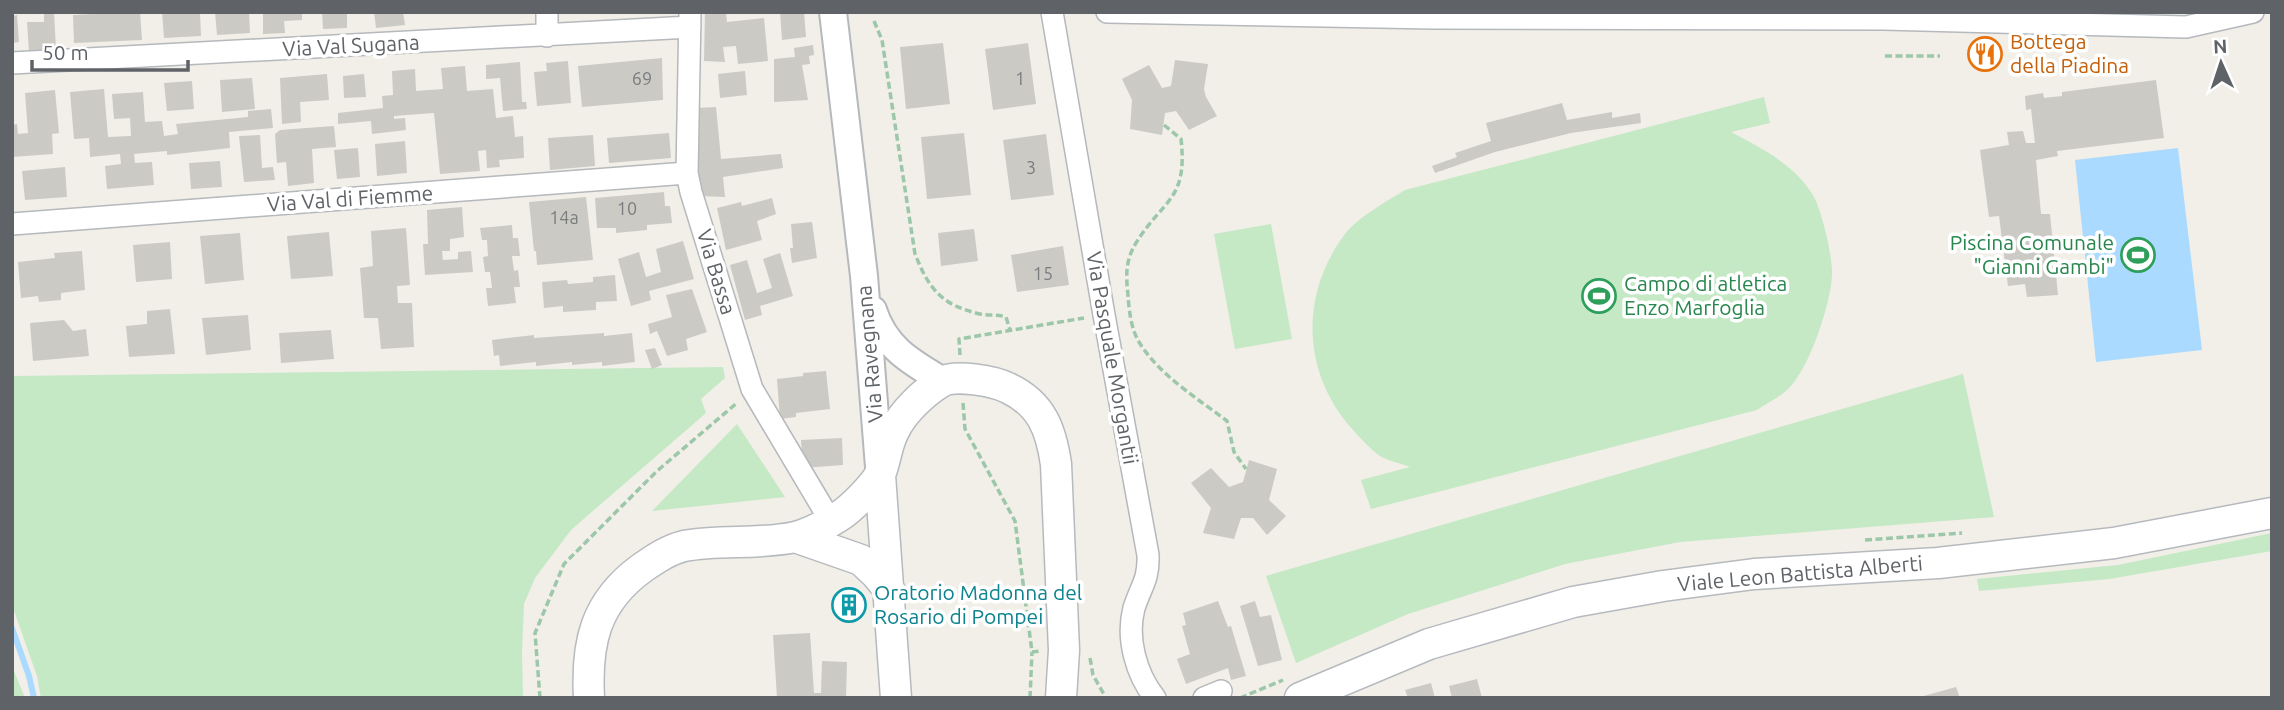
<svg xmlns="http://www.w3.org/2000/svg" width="2284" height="710" font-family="Ubuntu,sans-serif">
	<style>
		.green { fill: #c5e8c5 }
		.water { fill: #aadaff }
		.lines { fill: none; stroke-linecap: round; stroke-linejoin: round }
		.stream { stroke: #aadaff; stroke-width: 6 }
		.building { fill: #cccac5 }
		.minor-casing { stroke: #b5b8bc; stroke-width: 24 }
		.tertiary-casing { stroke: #b5b8bc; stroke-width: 30 }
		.secondary-casing { stroke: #b6babf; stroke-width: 33 }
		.path { stroke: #9cc7a9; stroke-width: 3.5; stroke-dasharray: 7 3.5; stroke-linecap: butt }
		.minor { stroke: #fff; stroke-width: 21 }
		.tertiary { stroke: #fff; stroke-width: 26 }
		.secondary { stroke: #fff; stroke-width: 30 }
		.labels { text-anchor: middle; stroke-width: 7; stroke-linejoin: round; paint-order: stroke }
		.number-label { font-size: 18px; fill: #7a7d7f }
		.food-label { font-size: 21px; fill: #c56008; stroke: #fff; text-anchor: start }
		.street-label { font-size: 21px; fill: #5f6368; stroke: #fff }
		.leisure-label { font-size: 21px; fill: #27864d; stroke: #fff; text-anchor: end }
		.culture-label { font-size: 21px; fill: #0d838f; stroke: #fff; text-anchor: start }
	</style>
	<rect width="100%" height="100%" fill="#f1efe8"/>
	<path class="green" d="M1764,97L1770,123L1731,132C1761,148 1796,165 1814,197C1822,212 1833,258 1832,275C1831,303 1809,370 1788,389C1780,397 1767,403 1757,410L1371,509L1361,480L1410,467C1400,463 1388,461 1380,456C1370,449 1361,439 1353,430C1302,374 1299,295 1345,234C1358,217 1386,202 1405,190Z
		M1271,224L1292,339L1235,349L1214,234Z
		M723,367L725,378L701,399L706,413L571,530L535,578L524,604L522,652L523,698H41L37,676L12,605V376Z
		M1963,374L1994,517L1680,542L1565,564L1408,614L1296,663L1266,576Z
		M737,424L785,497L652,511Z
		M2272,533V551L2109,579L1979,591L1977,579L2118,565Z
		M12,666L25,698H12Z"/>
	<path class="water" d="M2178,148L2202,350L2096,362L2075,160Z"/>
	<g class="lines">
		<path class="stream" d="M12,628L29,676L34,698"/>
	</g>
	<path class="building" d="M44,12H54L56,49L29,51L27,22H44Z
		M92,12H140L142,40L74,43L73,15L92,14Z
		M162,12H200L201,36L164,38Z
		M215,12H249L250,33L217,35Z
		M263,12H302V20L284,21L285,33L263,34Z
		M322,12H347V28L323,29Z
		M374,12H403L405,25L376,28Z
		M705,12H726L727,22L764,18L768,61L738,64L736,46L723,47L725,62L704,61Z
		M780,12H804L806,37L782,40Z
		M17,15L19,42L12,43V16Z
		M943,43L950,104L906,109L900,47Z
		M1028,43L1036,104L993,110L985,49Z
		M813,45L814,55L809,56L810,64L802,65L808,100L774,102V59L795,57L794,48Z
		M1978,48H1992L1993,60L1979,61Z
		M662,58L663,100L582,107L578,66Z
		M1175,60L1208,64L1204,89L1206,97L1217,116L1189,130L1176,111L1165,113L1162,135L1130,129L1132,100L1122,79L1149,65L1162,88L1171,86Z
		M568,61L571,103L537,106L534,72L547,71L546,63Z
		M520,62L522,102H526L527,109L503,111L500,78L486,79V65Z
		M465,66L467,91L493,89L496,118L513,116L515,137L523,136L524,158L499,160L500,167L487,168L486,150L478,151L480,171L440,174L434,113L394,116V119L405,118L406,130L372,134L371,121L338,124V113L383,108L382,96L393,95L392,71L415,69L416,91L443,89L441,68Z
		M745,71L747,95L720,98L718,74Z
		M327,74L329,100L300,102L301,122L282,124L280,78Z
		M364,74L366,97L344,98L343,76Z
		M252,78L255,109L222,112L220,80Z
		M2156,80L2164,138L2057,151L2058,156L2036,160L2041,214H2050L2058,295L2027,297L2025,284L2008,286L1999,216L1989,217L1980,150L2009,145L2007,132L2023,131L2026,143H2035L2031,109L2026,110L2025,96L2043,93L2044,98L2062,96V92Z
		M192,81L194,109L167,111L164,83Z
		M104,89L108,137L131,136L130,118L114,119L112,94L143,92L145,122L162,121L164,136L178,134L176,124L248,117V111L271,109L273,128L229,132L230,148L167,155V151L134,154L135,163L152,162L154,185L107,189L105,166L121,164L120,154L90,157L89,138L74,139L70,92Z
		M55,90L59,133L52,134L53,154L12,157V125L17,124L18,134L28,133L25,93Z
		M1562,103L1567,120L1612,112V118L1640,113L1641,123L1571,133L1495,152L1435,173L1432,166L1457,157L1455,153L1491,141L1486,123Z
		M716,107L721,159L781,154L783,168L723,177L725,197L698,196L696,108Z
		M334,126L336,147L312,149L314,183L288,186L286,162L277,163L275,134L280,130Z
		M669,133L671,158L609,163L607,138Z
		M964,133L971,195L927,199L921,137Z
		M1046,134L1054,195L1011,200L1003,140Z
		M260,135L262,168L273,167L275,180L244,182L239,136Z
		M593,135L595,166L550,170L548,138Z
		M405,141L407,173L377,176L375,144Z
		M358,148L360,177L337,179L334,150Z
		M220,161L222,187L191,189L189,163Z
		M65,167L67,197L25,200L22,171Z
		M664,192L665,206H670L672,223L647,225V230L616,233V228H597L595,198Z
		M586,197L593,260L537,265L536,251H534L529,202Z
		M772,198L776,214L757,221L762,240L726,250L717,208L741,202L742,206Z
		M462,207L464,237L450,239V251H442L443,260L458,259V252L471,251L473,272L425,275L423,244H428L427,210Z
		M812,222L817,258L792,263L790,248H793L791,224Z
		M512,225L513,238H518L520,256H512L514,271L518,270L520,287H514L516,303L488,306L486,288H492L490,272H485L483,257L488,256L487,240H482L480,228Z
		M406,228L410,285L397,286L398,303H412L414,347L381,349L378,318H364L360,268L373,266L371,231Z
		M974,229L978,261L941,266L938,233Z
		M329,232L333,276L291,279L287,236Z
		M240,233L244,280L205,284L200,236Z
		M683,241L694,279L649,291L651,300L631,306L618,259L639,252L646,277L661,272L656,249Z
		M170,242L172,279L136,282L133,245Z
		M1063,246L1069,285L1017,292L1011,255Z
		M82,251L85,290L61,293V300L39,302L38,296L21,298L18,262L55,258L54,253Z
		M780,253L793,296L760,306L762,315L745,320L730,265L747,260L757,293L772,288L763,259Z
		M615,275L617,301L596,302V310L563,312V306L544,308L542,282L567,280L568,284L593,282V277Z
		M692,289L707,332L686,339L688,350L667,356L657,331L650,334L648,324L672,317L666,295Z
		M170,309L175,354L129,357L126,326L147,324V311Z
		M248,315L251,350L206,355L202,318Z
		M64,320L73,331L86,329L89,356L33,361L30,323Z
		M331,330L334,359L281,363L279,333Z
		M604,333V336L632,333L635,362L602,366V362L572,365V362L536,366V362L500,366L499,355L494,356L492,340L534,335V338Z
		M655,348L662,365L652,369L645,350Z
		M826,371L830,409L796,413V417L780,419L777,379L803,376V373Z
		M842,438L843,465L803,468L801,440Z
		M1249,460L1277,469L1269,500L1286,516L1267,535L1253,518H1241L1234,539L1203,533L1211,508L1191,483L1211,468L1229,487L1243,482Z
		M856,593L863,608L845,618L835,616L832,612L837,603Z
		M1218,601L1228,627L1231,626L1246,676L1231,680L1228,668L1186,684L1177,659L1190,654L1182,626L1186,625L1183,613Z
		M1255,601L1260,617L1271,615L1282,660L1258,666L1240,606Z
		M810,633L814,693H821L822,661L847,662L846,698H777L773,635Z
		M1477,679L1482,698H1452L1449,686Z
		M1431,683L1435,698H1408L1405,690Z
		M1956,687L1960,698H1921L1920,697Z"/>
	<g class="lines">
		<g class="minor-casing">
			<path id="minor" d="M690,12L687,173L691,192L752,389L824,510
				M1052,12L1104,315L1148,555C1149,580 1141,586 1134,608C1126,638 1136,674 1155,698
				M1107,12L1433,18L1884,19L2186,27L2253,12
				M547,36V12
				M12,63L690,27
				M12,224L687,173
				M1204,698L1221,691"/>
		</g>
		<g class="tertiary-casing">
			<path id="tertiary" d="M833,12L864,276L879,467
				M873,310C885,348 911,362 943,381"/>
		</g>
		<g class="secondary-casing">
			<path id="secondary" d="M880,475L896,698
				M795,537L861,560L876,574L890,591
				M589,698C586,643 595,602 642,568C655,559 668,550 684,546C719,539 760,545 795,537C809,534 825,525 838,517C850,510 876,484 881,472C886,459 887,444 894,431C902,413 924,392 941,382C955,374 994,381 1008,388C1042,404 1051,430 1056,464L1064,650L1061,698
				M1300,698L1429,644L1573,602L1663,586L1754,574L1938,563L2114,543L2272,513"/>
		</g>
		<path class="path" d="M874,21L882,40L915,254C929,289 941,305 980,314C989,316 997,314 1006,317L1010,330
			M1885,56H1940
			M1164,125L1181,139C1188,201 1163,199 1136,243C1125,261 1126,276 1128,295C1129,310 1131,329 1139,342C1159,375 1197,398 1227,421L1234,452L1246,469
			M960,355L959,339L1084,318
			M963,403L965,429L1015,521L1032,652L1041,651
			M1865,540L1962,533
			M1090,658L1093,675L1106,698
			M540,698L535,633L564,564L657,471L738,402
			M1030,698L1032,652
			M1240,698L1283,680"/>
		<use href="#minor" class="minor"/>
		<use href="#tertiary" class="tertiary"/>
		<use href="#secondary" class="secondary"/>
	</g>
	<defs>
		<g id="restaurant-ring" transform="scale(1.75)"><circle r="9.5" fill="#fff" stroke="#e8710a" stroke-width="1.5"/><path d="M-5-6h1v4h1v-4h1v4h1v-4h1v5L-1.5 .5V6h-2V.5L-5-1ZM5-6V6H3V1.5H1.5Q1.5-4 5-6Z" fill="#e8710a"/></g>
		<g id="stadium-ring" transform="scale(1.75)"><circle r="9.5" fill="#fff" stroke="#2e9e5b" stroke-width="1.5"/><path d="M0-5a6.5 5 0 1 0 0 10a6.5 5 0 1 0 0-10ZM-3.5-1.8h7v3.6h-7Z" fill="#2e9e5b"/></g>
		<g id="building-ring" transform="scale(1.75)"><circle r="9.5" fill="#fff" stroke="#0f9aa8" stroke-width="1.5"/><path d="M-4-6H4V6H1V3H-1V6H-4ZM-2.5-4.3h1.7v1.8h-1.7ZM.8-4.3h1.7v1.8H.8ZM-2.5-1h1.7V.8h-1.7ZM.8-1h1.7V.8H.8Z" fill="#0f9aa8"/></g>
	</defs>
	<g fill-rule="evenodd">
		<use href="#restaurant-ring" x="1985" y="54"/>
		<use href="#stadium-ring" x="2138" y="255"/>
		<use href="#stadium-ring" x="1599" y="296"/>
		<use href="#building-ring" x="849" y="605"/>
	</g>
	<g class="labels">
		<g class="number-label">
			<text x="642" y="85">69</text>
			<text x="1020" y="85">1</text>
			<text x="1031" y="174">3</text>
			<text x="627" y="215">10</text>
			<text x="564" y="224">14a</text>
			<text x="1043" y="280">15</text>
		</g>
		<g class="food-label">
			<text x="2010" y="49">Bottega<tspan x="2010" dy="24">della Piadina</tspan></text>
		</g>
		<g class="street-label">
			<text transform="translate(351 46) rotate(-3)" y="7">Via Val Sugana</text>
			<text transform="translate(350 199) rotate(-4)" y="7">Via Val di Fiemme</text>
			<text transform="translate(716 272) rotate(73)" y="7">Via Bassa</text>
			<text transform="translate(870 354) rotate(-95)" y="7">Via Ravegnana</text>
			<text transform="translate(1112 358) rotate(80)" y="7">Via Pasquale Morgantii</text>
			<text transform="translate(1800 574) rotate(-5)" y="7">Viale Leon Battista Alberti</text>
		</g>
		<g class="leisure-label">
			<text x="2114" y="250">Piscina Comunale<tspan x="2114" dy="24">"Gianni Gambi"</tspan></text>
			<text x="1624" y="291" text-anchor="start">Campo di atletica<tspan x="1624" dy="24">Enzo Marfoglia</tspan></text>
		</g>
		<g class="culture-label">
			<text x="874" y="600">Oratorio Madonna del<tspan x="874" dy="24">Rosario di Pompei</tspan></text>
		</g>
	</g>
	<rect width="2284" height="710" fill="none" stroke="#5f6368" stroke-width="28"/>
	<g transform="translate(2221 63) rotate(357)" stroke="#ffffff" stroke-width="5" paint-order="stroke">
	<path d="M0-5L12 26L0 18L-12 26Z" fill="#5f6368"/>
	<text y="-10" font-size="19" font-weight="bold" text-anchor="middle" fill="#5f6368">N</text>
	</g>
	<path d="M32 60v10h156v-10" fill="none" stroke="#5f6368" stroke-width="3.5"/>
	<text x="42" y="60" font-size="21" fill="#5f6368" stroke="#ffffff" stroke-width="5" paint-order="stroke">50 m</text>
</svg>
